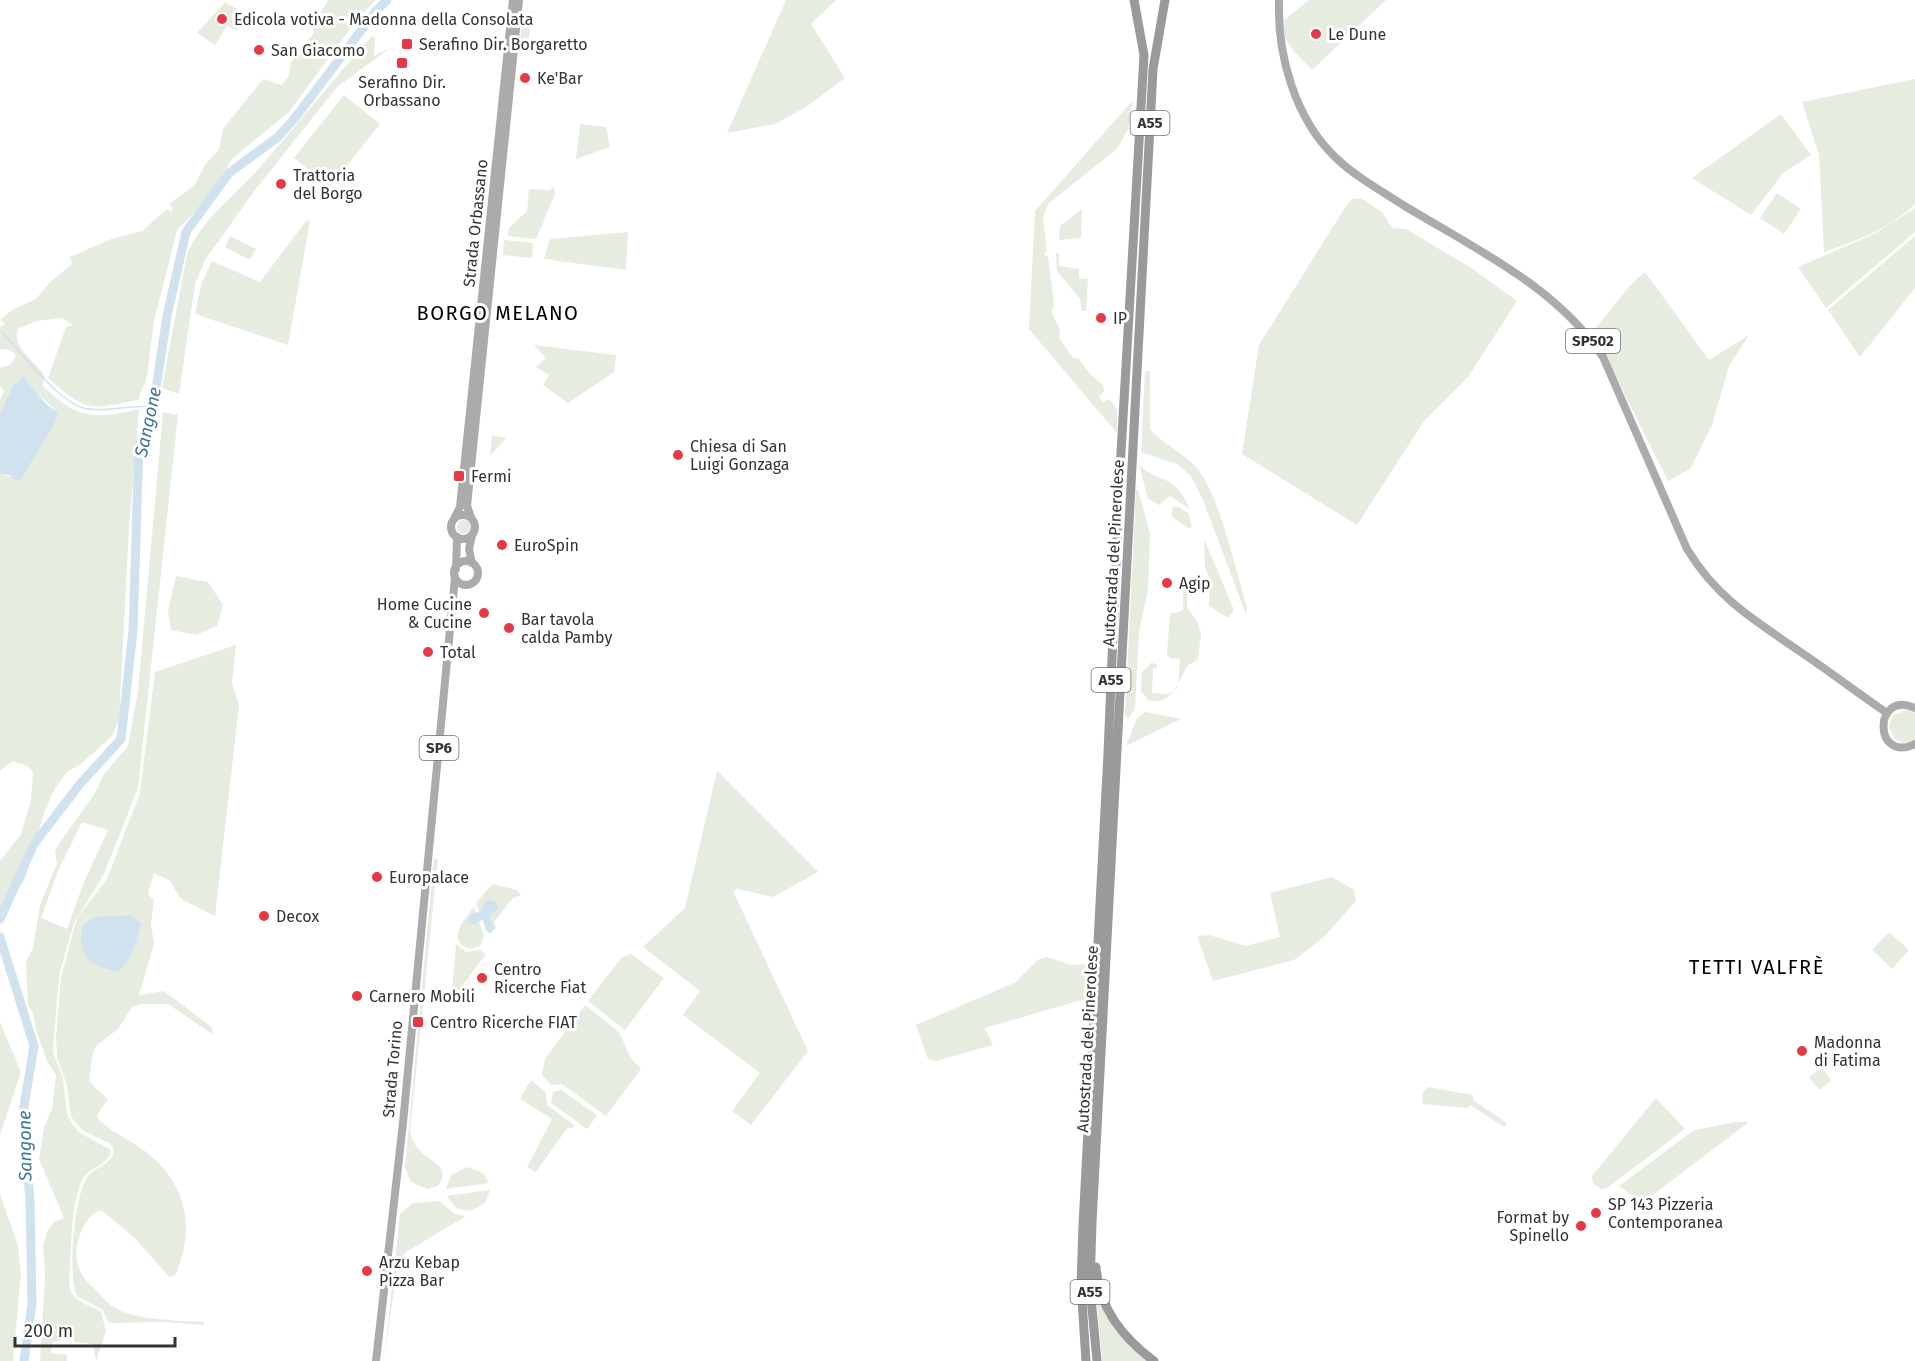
<svg xmlns="http://www.w3.org/2000/svg" width="1915" height="1361" font-family="'Fira Sans',sans-serif">
	<style>
		.green { fill: #e6ecdf; fill-rule: evenodd }
		.water { fill: #cfe2ee }
		.lines { fill: none; stroke-linecap: round; stroke-linejoin: round }
		.stream { stroke: #cfe2ee; stroke-width: 1.5 }
		.river { stroke: #cfe2ee; stroke-width: 9 }
		.primary { stroke: #ababab; stroke-width: 8 }
		.highway { stroke: #9a9a9a; stroke-width: 9 }
		.poi-dot { fill: #e63946; stroke: #fff; stroke-width: 2 }
		.labels { text-anchor: middle; stroke-width: 6; stroke-linejoin: round; paint-order: stroke }
		.shield { fill: #fff; stroke: #707070; stroke-width: 1.5 }
		.shield-label { font-size: 15px; font-weight: bold; fill: #333 }
		.poi-label { font-size: 16px; fill: #333; stroke: #fff; text-anchor: start }
		.street-label { font-size: 16px; fill: #333; stroke: #fff }
		.water-label { font-size: 18px; font-style: italic; fill: #3f7597; stroke: #fff }
		.quarter-label { font-size: 20px; letter-spacing: 1.5px; fill: #000; stroke: #fff }
	</style>
	<rect width="100%" height="100%" fill="#fff"/>
	<path class="green" d="M328,0H376L358,18L289,112L233,158L201,206L177,230L154,321L147,377L138,400C88,410 87,412 48,378L66,327L73,325L62,318L36,321L18,329C11,348 37,362 45,377L42,385C77,419 93,420 139,409L129,528L119,720L112,736L81,764L67,772L55,788L44,813L25,880L0,913V861L21,834L31,800L33,773L29,767L13,761L0,771V474L21,480L57,419V412L37,393L14,385L0,414V400L4,391L0,386V368L11,364L16,355L10,350L0,349V327L6,324L0,320L12,310L36,299L50,282L72,264L70,257L111,239L142,231L167,209L171,211L173,209L169,204L194,186L205,165L219,149L223,129L263,79L282,85L289,75L291,62L314,33L313,26Z
		M786,0H836L811,24L845,78L806,107L775,124L727,133Z
		M1309,0H1386L1312,70C1298,54 1280,43 1284,20Z
		M225,2L237,9L231,19L240,25L236,31L227,26L215,45L197,33Z
		M532,12L527,53L519,51L523,14Z
		M372,36L375,37L374,56L390,48L337,87L255,190L205,260L195,284L179,394L162,388L187,254C204,217 234,196 261,166C299,123 334,78 372,36Z
		M1915,79V204C1890,228 1857,241 1824,252L1819,155L1802,102Z
		M344,95L380,124L330,187L294,158Z
		M1133,100L1128,129L1117,149L1048,204L1043,217L1047,252L1044,253L1045,256H1048L1054,303L1052,313L1060,329L1059,338L1073,358H1078L1091,375L1103,385L1104,391L1099,397L1103,402L1110,399L1117,410V433L1029,329L1035,211Z
		M1781,114L1811,155L1783,173L1751,215L1692,178Z
		M580,124L606,127L610,147L576,159Z
		M554,187L555,194L536,239L508,236L509,228L527,211L529,189L549,190Z
		M1777,193L1801,209L1784,234L1760,218Z
		M1361,198L1383,213L1392,228L1406,229L1473,269L1517,301L1468,377L1424,421L1357,525L1242,454L1259,345L1346,206L1352,199Z
		M1915,208V232L1826,308L1798,267L1874,234Z
		M1082,209L1081,238L1059,240L1060,226Z
		M306,221H310L288,345L195,314L201,285L212,261L260,282Z
		M628,232L626,270L544,259L550,239Z
		M230,236L256,249L250,260L225,247Z
		M1915,236V288L1860,357L1828,310Z
		M504,240L533,243L532,258L503,255Z
		M1056,253H1059V266L1079,269V278L1088,279L1086,311H1082L1080,299L1057,271Z
		M1645,272L1709,360L1749,335L1729,366L1712,425L1691,468L1668,481L1593,331C1611,311 1624,289 1645,272Z
		M534,345L616,355L614,372L568,403L543,385L549,375L536,367L546,358Z
		M1145,371H1150V429C1163,444 1182,452 1196,467C1219,492 1236,572 1247,607L1246,614L1203,500L1191,476L1177,464L1141,452Z
		M163,412L178,415L138,788L104,874L74,923L60,971L57,999L53,1052L63,1079L67,1114L72,1124L80,1133L111,1150C108,1167 87,1167 81,1182C69,1214 72,1251 69,1284C72,1303 87,1303 101,1312L106,1331L96,1361L93,1344L74,1342V1336L52,1343L51,1353L67,1355V1361H40L45,1276L43,1244L49,1228L54,1222L64,1218L39,1159L44,1127L52,1109L56,1075L47,1061L36,1030L33,1013L28,1005L26,961L33,948L40,905L57,864L55,851L60,842L93,796L105,773L128,746L138,691ZM82,822L108,830L84,882L67,929L41,918L58,871Z
		M492,435L506,438L490,456Z
		M1139,464C1158,486 1172,469 1190,509L1170,496L1159,505L1148,499Z
		M1138,489L1150,534L1148,590L1139,632L1135,709L1128,719L1125,715L1136,490Z
		M1173,507H1179L1189,514L1192,527L1188,528L1171,516Z
		M457 527a7 7 0 1 1 14 0a7 7 0 1 1-14 0Z
		M1204,539L1234,610L1228,618L1209,606L1210,579L1205,567Z
		M176,576L208,582L223,605L217,626L196,635L171,630L168,611Z
		M1183,591H1187V607L1197,621L1201,633L1198,660L1188,665C1177,682 1176,703 1149,701L1141,691L1142,672L1151,663L1157,664V667L1153,668L1152,693L1168,694L1178,688L1180,659L1170,658L1167,654L1170,613H1176L1183,610Z
		M236,645L232,683L239,705L215,916L181,899L170,881L154,873L148,894L154,900L151,924L154,944L139,995L164,991L213,1028L212,1034L168,1004H141L132,1007L118,1029L97,1045L92,1057L89,1082L108,1099L97,1115L100,1121C114,1134 131,1140 146,1152C187,1183 196,1230 175,1275L169,1277L135,1238L101,1210C90,1213 82,1227 79,1238C72,1260 79,1276 96,1290C103,1297 108,1305 117,1309C138,1320 180,1321 204,1322V1325L163,1322L112,1323L108,1322L102,1309L78,1297C66,1279 75,1197 86,1179C94,1166 110,1167 114,1151L111,1144L82,1130L71,1117L67,1085L57,1058L56,1036L61,978L74,928L78,917L107,879L140,793L155,672Z
		M1907,710L1915,713V740L1904,743L1894,739L1889,725L1894,715Z
		M1145,712L1181,719L1126,746L1136,720Z
		M717,771L818,872L773,897L738,889L733,891L808,1051L751,1125L732,1111L760,1073L683,1015L700,991L643,947L685,908Z
		M434,858L438,859L410,1131C414,1163 457,1160 438,1186L427,1189L411,1182L405,1168Z
		M1332,877L1354,890L1356,901L1324,937L1294,960L1213,981L1197,936L1209,935L1246,946L1280,937L1270,893Z
		M492,884L517,890L521,895L513,898L494,922L496,928L490,934L486,931L476,903Z
		M474,907L484,936L480,946L471,949L461,945L457,937L461,924Z
		M1889,932L1909,950L1892,969L1872,950Z
		M456,944L466,952L480,950L486,954L451,1001Z
		M631,954L664,978L625,1030L588,1001L622,957Z
		M1047,957L1072,965L1087,964L1085,999L985,1028L993,1045L936,1061L928,1059L916,1025L1016,982L1038,960Z
		M585,1005L619,1032L631,1058L641,1069L606,1116L562,1084L551,1085L542,1075L545,1059Z
		M0,1022L21,1072L0,1135Z
		M1832,1060L1824,1070L1831,1081L1819,1090L1809,1077Z
		M531,1080L546,1093L547,1105L574,1125L572,1129L568,1127L536,1172L527,1167L552,1119L520,1099Z
		M1428,1087L1473,1095V1100L1507,1123L1504,1127L1470,1105L1468,1108L1423,1104L1422,1094Z
		M561,1090L597,1115L587,1129L551,1103L553,1092Z
		M1656,1098L1685,1129L1607,1188L1601,1189L1593,1183L1592,1176Z
		M1734,1122H1749L1642,1203L1619,1186L1686,1136L1696,1130Z
		M467,1167L483,1173L489,1183L446,1189L451,1175Z
		M490,1190L485,1203L470,1211L456,1208L447,1196Z
		M0,1194L18,1246L21,1274L13,1361H0Z
		M439,1201L455,1214L466,1216L406,1252L398,1262L384,1361L400,1214L413,1203Z
		M1096,1293L1115,1331L1147,1361H1102Z"/>
	<path class="water" d="M22,376L47,405L57,412V419L21,480L16,481L9,475L0,474V414L14,384H18Z
		M492,900L496,903L498,909L489,917L494,928L490,933L486,930L484,919L473,925L467,921L470,915L482,911L485,901Z
		M130,915L141,924L132,954L119,972C91,966 75,957 83,925L95,917Z"/>
	<g class="lines">
		<path class="stream" d="M2,332C22,353 60,405 88,409C110,412 131,404 153,407"/>
		<path class="river" d="M0,919L34,844L80,784L121,739L133,631L139,444L151,422L167,316L186,232L229,173L278,137L295,118L375,12L387,0
			M0,937L34,1046L23,1112L30,1201L32,1304L24,1361"/>
		<path class="primary" d="M1279,0C1277,55 1295,119 1336,158C1356,177 1380,190 1403,205C1474,248 1557,287 1603,357L1687,549C1719,601 1756,621 1805,655C1833,674 1859,694 1887,713
			M451 527a12 12 0 1 1 24 0a12 12 0 1 1-24 0Z
			M471,517L467,506L519,0
			M454,519L460,507L513,0
			M454 573a12 12 0 1 1 24 0a12 12 0 1 1-24 0Z
			M472,563L469,549L472,535
			M456,569L457,537
			M1915,708C1873,689 1873,764 1915,744
			M376,1361L403,1123L455,577"/>
		<path class="highway" d="M1096,1267C1099,1308 1122,1337 1154,1361
			M1086,1361L1081,1285L1083,1225L1108,753L1120,470L1144,55L1134,0
			M1097,1361L1090,1287L1092,1223L1153,69L1165,0"/>
	</g>
	<g class="poi-dot">
		<circle cx="222" cy="19" r="6"/>
		<circle cx="1316" cy="34" r="6"/>
		<rect x="401" y="38" width="12" height="12" rx="3"/>
		<circle cx="259" cy="50" r="6"/>
		<rect x="396" y="57" width="12" height="12" rx="3"/>
		<circle cx="525" cy="78" r="6"/>
		<circle cx="281" cy="184" r="6"/>
		<circle cx="1101" cy="318" r="6"/>
		<circle cx="678" cy="455" r="6"/>
		<rect x="453" y="470" width="12" height="12" rx="3"/>
		<circle cx="502" cy="545" r="6"/>
		<circle cx="1167" cy="583" r="6"/>
		<circle cx="484" cy="613" r="6"/>
		<circle cx="509" cy="628" r="6"/>
		<circle cx="428" cy="652" r="6"/>
		<circle cx="377" cy="877" r="6"/>
		<circle cx="264" cy="916" r="6"/>
		<circle cx="482" cy="978" r="6"/>
		<circle cx="357" cy="996" r="6"/>
		<rect x="412" y="1016" width="12" height="12" rx="3"/>
		<circle cx="1802" cy="1051" r="6"/>
		<circle cx="1596" cy="1213" r="6"/>
		<circle cx="1581" cy="1226" r="6"/>
		<circle cx="367" cy="1271" r="6"/>
	</g>
	<g class="labels">
		<g class="shield">
			<rect x="1130.5" y="111" width="39" height="24" rx="4.5"/>
			<rect x="1566" y="329" width="54" height="24" rx="4.5"/>
			<rect x="1091.5" y="668" width="39" height="24" rx="4.5"/>
			<rect x="419.5" y="736" width="39" height="24" rx="4.5"/>
			<rect x="1070.5" y="1280" width="39" height="24" rx="4.5"/>
		</g>
		<g class="shield-label">
			<text x="1150" y="128">A55</text>
			<text x="1593" y="346">SP502</text>
			<text x="1111" y="685">A55</text>
			<text x="439" y="753">SP6</text>
			<text x="1090" y="1297">A55</text>
		</g>
		<g class="poi-label">
			<text x="234" y="25">Edicola votiva - Madonna della Consolata</text>
			<text x="1328" y="40">Le Dune</text>
			<text x="419" y="50">Serafino Dir. Borgaretto</text>
			<text x="271" y="56">San Giacomo</text>
			<text x="537" y="84">Ke'Bar</text>
			<text x="402" y="88" text-anchor="middle">Serafino Dir.<tspan x="402" dy="18">Orbassano</tspan></text>
			<text x="293" y="181">Trattoria<tspan x="293" dy="18">del Borgo</tspan></text>
			<text x="1113" y="324">IP</text>
			<text x="690" y="452">Chiesa di San<tspan x="690" dy="18">Luigi Gonzaga</tspan></text>
			<text x="471" y="482">Fermi</text>
			<text x="514" y="551">EuroSpin</text>
			<text x="1179" y="589">Agip</text>
			<text x="472" y="610" text-anchor="end">Home Cucine<tspan x="472" dy="18">&amp; Cucine</tspan></text>
			<text x="521" y="625">Bar tavola<tspan x="521" dy="18">calda Pamby</tspan></text>
			<text x="440" y="658">Total</text>
			<text x="389" y="883">Europalace</text>
			<text x="276" y="922">Decox</text>
			<text x="494" y="975">Centro<tspan x="494" dy="18">Ricerche Fiat</tspan></text>
			<text x="369" y="1002">Carnero Mobili</text>
			<text x="430" y="1028">Centro Ricerche FIAT</text>
			<text x="1814" y="1048">Madonna<tspan x="1814" dy="18">di Fatima</tspan></text>
			<text x="1608" y="1210">SP 143 Pizzeria<tspan x="1608" dy="18">Contemporanea</tspan></text>
			<text x="1569" y="1223" text-anchor="end">Format by<tspan x="1569" dy="18">Spinello</tspan></text>
			<text x="379" y="1268">Arzu Kebap<tspan x="379" dy="18">Pizza Bar</tspan></text>
		</g>
		<g class="street-label">
			<text transform="translate(475 223) rotate(-84)" y="6">Strada Orbassano</text>
			<text transform="translate(1113 553) rotate(-87)" y="6">Autostrada del Pinerolese</text>
			<text transform="translate(1087 1039) rotate(-87)" y="6">Autostrada del Pinerolese</text>
			<text transform="translate(392 1069) rotate(-85)" y="6">Strada Torino</text>
		</g>
		<g class="water-label">
			<text transform="translate(148 422) rotate(-78)" y="6">Sangone</text>
			<text transform="translate(25 1146) rotate(-91)" y="6">Sangone</text>
		</g>
		<g class="quarter-label">
			<text x="498" y="320">BORGO MELANO</text>
			<text x="1757" y="974">TETTI VALFRÈ</text>
		</g>
	</g>
	<path d="M15 1337v9h160v-9" fill="none" stroke="#333333" stroke-width="3"/>
	<text x="24" y="1337" font-size="18" fill="#333333" stroke="#ffffff" stroke-width="4.5" paint-order="stroke">200 m</text>
</svg>
